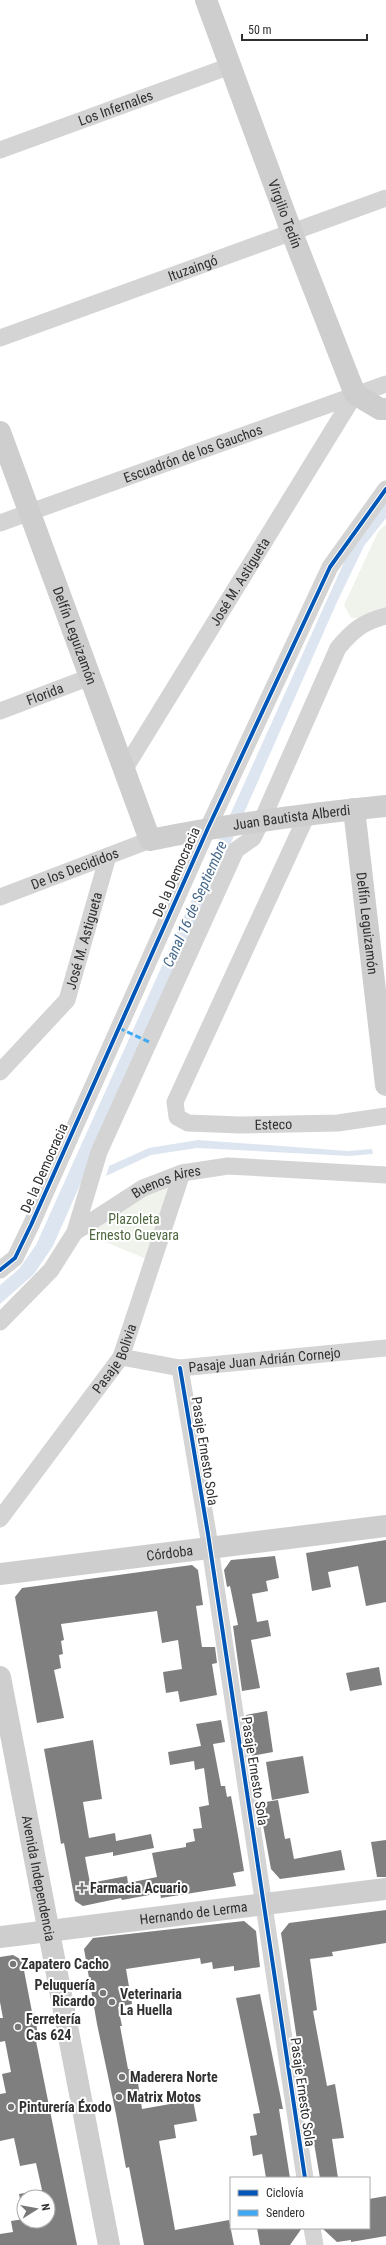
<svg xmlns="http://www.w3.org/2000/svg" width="386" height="2245" font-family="'Roboto Condensed',sans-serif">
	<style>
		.green { fill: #eff3ec }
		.water { fill: #dde6f0 }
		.building { fill: #7f7f7f; fill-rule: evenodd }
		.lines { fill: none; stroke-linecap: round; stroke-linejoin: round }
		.street { stroke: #d4d4d4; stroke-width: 17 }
		.secondary { stroke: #cecece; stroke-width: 22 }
		.quiet { stroke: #3fa9f5; stroke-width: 3; stroke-dasharray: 6 3; stroke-linecap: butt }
		.cycleway-casing { stroke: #fff; stroke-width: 6 }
		.cycleway { stroke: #0057b8; stroke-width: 4 }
		.poi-dot { fill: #787878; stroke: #fff; stroke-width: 1.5 }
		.labels { text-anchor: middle; stroke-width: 4; stroke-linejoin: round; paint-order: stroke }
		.street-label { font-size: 14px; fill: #303030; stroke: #fff }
		.park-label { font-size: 14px; fill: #506842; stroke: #fff }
		.poi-label { font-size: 14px; font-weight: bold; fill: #303030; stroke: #fff; text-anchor: start }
		.water-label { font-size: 15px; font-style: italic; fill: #46698b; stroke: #fff }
	</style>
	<rect width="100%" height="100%" fill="#fff"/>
	<path class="green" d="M386,524V613L367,618H351L344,605L378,532Z
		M177,1179L149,1260L81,1232Z"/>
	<path class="water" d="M386,502V518L364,546L337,602L53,1246L34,1274L0,1304V1285L19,1269L36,1245L354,540Z
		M198,1140L348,1151L372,1149L373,1154L349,1156L197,1148L151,1155L106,1176L109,1166L149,1148Z"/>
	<path class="building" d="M386,1540V1602L366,1606L358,1566L328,1572L331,1587L312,1591L306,1553Z
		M275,1556L279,1578L266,1581L268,1591L252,1594L257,1622L268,1620L271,1636L251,1640L260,1688L242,1691L233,1626L238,1625L230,1586L227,1587L224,1570L231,1560Z
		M192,1565L198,1570L203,1605L196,1606L202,1647H215L217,1663L212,1664L217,1695L180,1702L178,1691L166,1693L163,1672L182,1669L178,1640L162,1643L157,1611L61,1624L64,1640L61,1641L63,1654L59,1655L61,1668L54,1670L64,1718L37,1723L15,1597L22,1588Z
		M379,1667L382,1685L350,1691L346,1673Z
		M267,1711L273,1752L252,1756L246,1715Z
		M221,1720L225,1742L213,1744L221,1786H225L227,1797L231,1796L239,1841L244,1871L233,1873L236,1886L161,1898L160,1893L122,1900L121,1898L83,1906L75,1901L64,1843L61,1844L58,1826L44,1749L93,1740L102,1799L83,1802L89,1838L115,1833L116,1841L151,1834L154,1848L113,1856V1852L85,1857L90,1883L127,1876L128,1883L157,1877L152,1853L186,1847V1843L195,1841L193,1829L202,1828L199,1807L209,1805L204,1768L195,1770L194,1761L170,1765L168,1752L201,1746L196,1724Z
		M303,1756L309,1793L272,1800L266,1762Z
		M278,1800L285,1839L290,1838L294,1859L341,1850L345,1870L280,1879L271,1869L259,1803Z
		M386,1840V1877H377L371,1842Z
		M386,1910V1943L332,1952L333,1956L310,1959L317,2010L313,2011L327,2086L335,2084L344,2138L332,2139L338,2178H320L301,2067L281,1933L289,1923Z
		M244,1921L256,1931L260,1967L234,1971V1966L213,1969L212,1962L201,1964L200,1958L126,1969L132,2004L118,2007L122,2026H120L128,2069L136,2070L142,2109L193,2100L197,2121L174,2125L176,2138L159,2141L175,2230L229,2220L234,2245H144L129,2167L126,2168L116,2114L97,2024L84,1949L93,1938Z
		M13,1955L22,1960L32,2012H34L38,2035L35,2036L77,2245H0V2234L13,2232L11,2221L24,2219L19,2194L42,2190L36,2163L20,2166L14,2138L0,2141V2094L6,2093L2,2074L11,2072L5,2041L0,2042V2018H3L0,2002V1957ZM24,2197H48V2221H24Z
		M260,1994L283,2109H279L290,2178H266L262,2154L253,2156L250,2136L257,2135L253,2114L260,2113L236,1998Z
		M386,2196V2236L351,2242V2240L337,2242L322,2228H369V2199Z
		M257,2228H302L290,2245H260Z"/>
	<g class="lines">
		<g class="street">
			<path id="s1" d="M0,150L230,66"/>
			<path id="s2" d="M0,338L386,198"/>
			<path id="s3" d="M0,523L386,384"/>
			<path id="s4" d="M0,711L90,677"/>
			<path id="s5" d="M124,770L355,394"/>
			<path id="s6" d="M307,815L175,1102L177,1117L188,1123L240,1125L338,1123L386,1116"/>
			<path id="s7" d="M0,897L150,840"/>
			<path id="s8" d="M0,1072L67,1000L108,856"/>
			<path d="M75,1232L99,1152L236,850L253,838L262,820L338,648C353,630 363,622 386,616"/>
			<path d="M0,1270L15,1258L31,1225L208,828L330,567L386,489"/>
			<path id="s9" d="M0,1322L51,1270L75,1232L143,1188L182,1173L228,1166L386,1175"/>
			<path id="s10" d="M121,1357L180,1368L386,1348"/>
			<path d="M180,1368L208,1534L305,2178"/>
			<path id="s11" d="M0,1519L121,1357L182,1173"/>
			<path d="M312,2228L315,2245"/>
		</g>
		<g class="secondary">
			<path id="s12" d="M206,0L292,233L355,394L380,409H386"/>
			<path id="s13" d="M0,432L150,840C228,824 307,814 386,806"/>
			<path id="s14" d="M354,809L386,1085"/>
			<path id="s15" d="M0,1574L386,1526"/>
			<path id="s16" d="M0,1677L109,2245"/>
			<path id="s17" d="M0,1937L386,1889"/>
		</g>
		<path class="quiet" d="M119,1028L149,1042"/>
		<g class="cycleway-casing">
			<path id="cycleway" d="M0,1270L15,1258L31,1225L208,828L330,567L386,489
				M180,1368L208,1534L305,2178"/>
		</g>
		<use href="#cycleway" class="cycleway"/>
	</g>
	<g class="poi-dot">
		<path d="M80 1882h4v4h4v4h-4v4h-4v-4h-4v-4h4z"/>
		<circle cx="13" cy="1964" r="4"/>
		<circle cx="103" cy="1993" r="4"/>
		<circle cx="112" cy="2002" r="4"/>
		<circle cx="18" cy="2027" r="4"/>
		<circle cx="122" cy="2077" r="4"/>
		<circle cx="119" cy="2097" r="4"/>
		<circle cx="11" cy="2107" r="4"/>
	</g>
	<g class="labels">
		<g class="street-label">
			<text dy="5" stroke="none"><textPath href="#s1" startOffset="123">Los Infernales</textPath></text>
			<text dy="5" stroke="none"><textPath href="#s12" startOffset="228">Virgilio Tedín</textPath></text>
			<text dy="5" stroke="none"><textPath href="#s2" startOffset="205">Ituzaingó</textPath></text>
			<text dy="5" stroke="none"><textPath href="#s3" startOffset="205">Escuadrón de los Gauchos</textPath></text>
			<text dy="5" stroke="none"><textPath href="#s5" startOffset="221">José M. Astigueta</textPath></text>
			<text dy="5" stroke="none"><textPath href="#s13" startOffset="217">Delfín Leguizamón</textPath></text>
			<text dy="5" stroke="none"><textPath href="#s4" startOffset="48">Florida</textPath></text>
			<text dy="5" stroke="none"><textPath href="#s13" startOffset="578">Juan Bautista Alberdi</textPath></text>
			<text dy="5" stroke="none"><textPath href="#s7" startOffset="80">De los Decididos</textPath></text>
			<text transform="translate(176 872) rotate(-66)" y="5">De la Democracia</text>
			<text dy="5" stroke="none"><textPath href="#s14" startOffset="115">Delfín Leguizamón</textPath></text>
			<text dy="5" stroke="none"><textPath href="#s8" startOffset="160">José M. Astigueta</textPath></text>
			<text dy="5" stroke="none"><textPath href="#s6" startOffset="429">Esteco</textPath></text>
			<text transform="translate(44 1168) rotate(-66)" y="5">De la Democracia</text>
			<text dy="5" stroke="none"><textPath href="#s9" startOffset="223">Buenos Aires</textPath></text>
			<text dy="5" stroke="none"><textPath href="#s11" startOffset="198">Pasaje Bolivia</textPath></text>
			<text dy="5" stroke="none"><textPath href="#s10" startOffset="145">Pasaje Juan Adrián Cornejo</textPath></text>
			<text transform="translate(205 1451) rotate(81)" y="5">Pasaje Ernesto Sola</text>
			<text dy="5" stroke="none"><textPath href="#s15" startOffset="171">Córdoba</textPath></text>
			<text transform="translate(255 1771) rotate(81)" y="5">Pasaje Ernesto Sola</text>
			<text dy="5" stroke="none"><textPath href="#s16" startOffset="205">Avenida Independencia</textPath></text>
			<text dy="5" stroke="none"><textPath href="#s17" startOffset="195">Hernando de Lerma</textPath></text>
			<text transform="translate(303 2092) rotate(82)" y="5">Pasaje Ernesto Sola</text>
		</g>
		<g class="park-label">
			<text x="134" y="1224">Plazoleta<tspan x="134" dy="16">Ernesto Guevara</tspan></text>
		</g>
		<g class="poi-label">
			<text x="90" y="1893">Farmacia Acuario</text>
			<text x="21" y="1969">Zapatero Cacho</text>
			<text x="95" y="1990" text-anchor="end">Peluquería<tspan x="95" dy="16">Ricardo</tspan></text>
			<text x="120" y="1999">Veterinaria<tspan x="120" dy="16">La Huella</tspan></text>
			<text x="26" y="2024">Ferretería<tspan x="26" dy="16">Cas 624</tspan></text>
			<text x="130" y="2082">Maderera Norte</text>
			<text x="127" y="2102">Matrix Motos</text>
			<text x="19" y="2112">Pinturería Éxodo</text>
		</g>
		<g class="water-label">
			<text transform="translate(195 904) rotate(-66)" y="5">Canal 16 de Septiembre</text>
		</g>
	</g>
	<rect x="230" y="2177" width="140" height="52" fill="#ffffff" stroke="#acacac"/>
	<rect x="238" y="2190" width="20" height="6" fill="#0057b8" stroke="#acacac"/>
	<text x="266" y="2197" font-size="12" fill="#303030">Ciclovía</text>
	<rect x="238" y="2210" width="20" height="6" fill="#3fa9f5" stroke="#acacac"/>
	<text x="266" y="2217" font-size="12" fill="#303030">Sendero</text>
	<g transform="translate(36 2209) rotate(79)"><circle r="19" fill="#ffffff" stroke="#acacac"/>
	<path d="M0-3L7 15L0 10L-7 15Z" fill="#787878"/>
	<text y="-6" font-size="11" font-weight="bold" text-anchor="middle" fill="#303030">N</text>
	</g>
	<path d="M242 34v6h125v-6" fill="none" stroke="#303030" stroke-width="2"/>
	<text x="248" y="34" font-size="12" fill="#303030" stroke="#ffffff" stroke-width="3" paint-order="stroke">50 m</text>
</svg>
